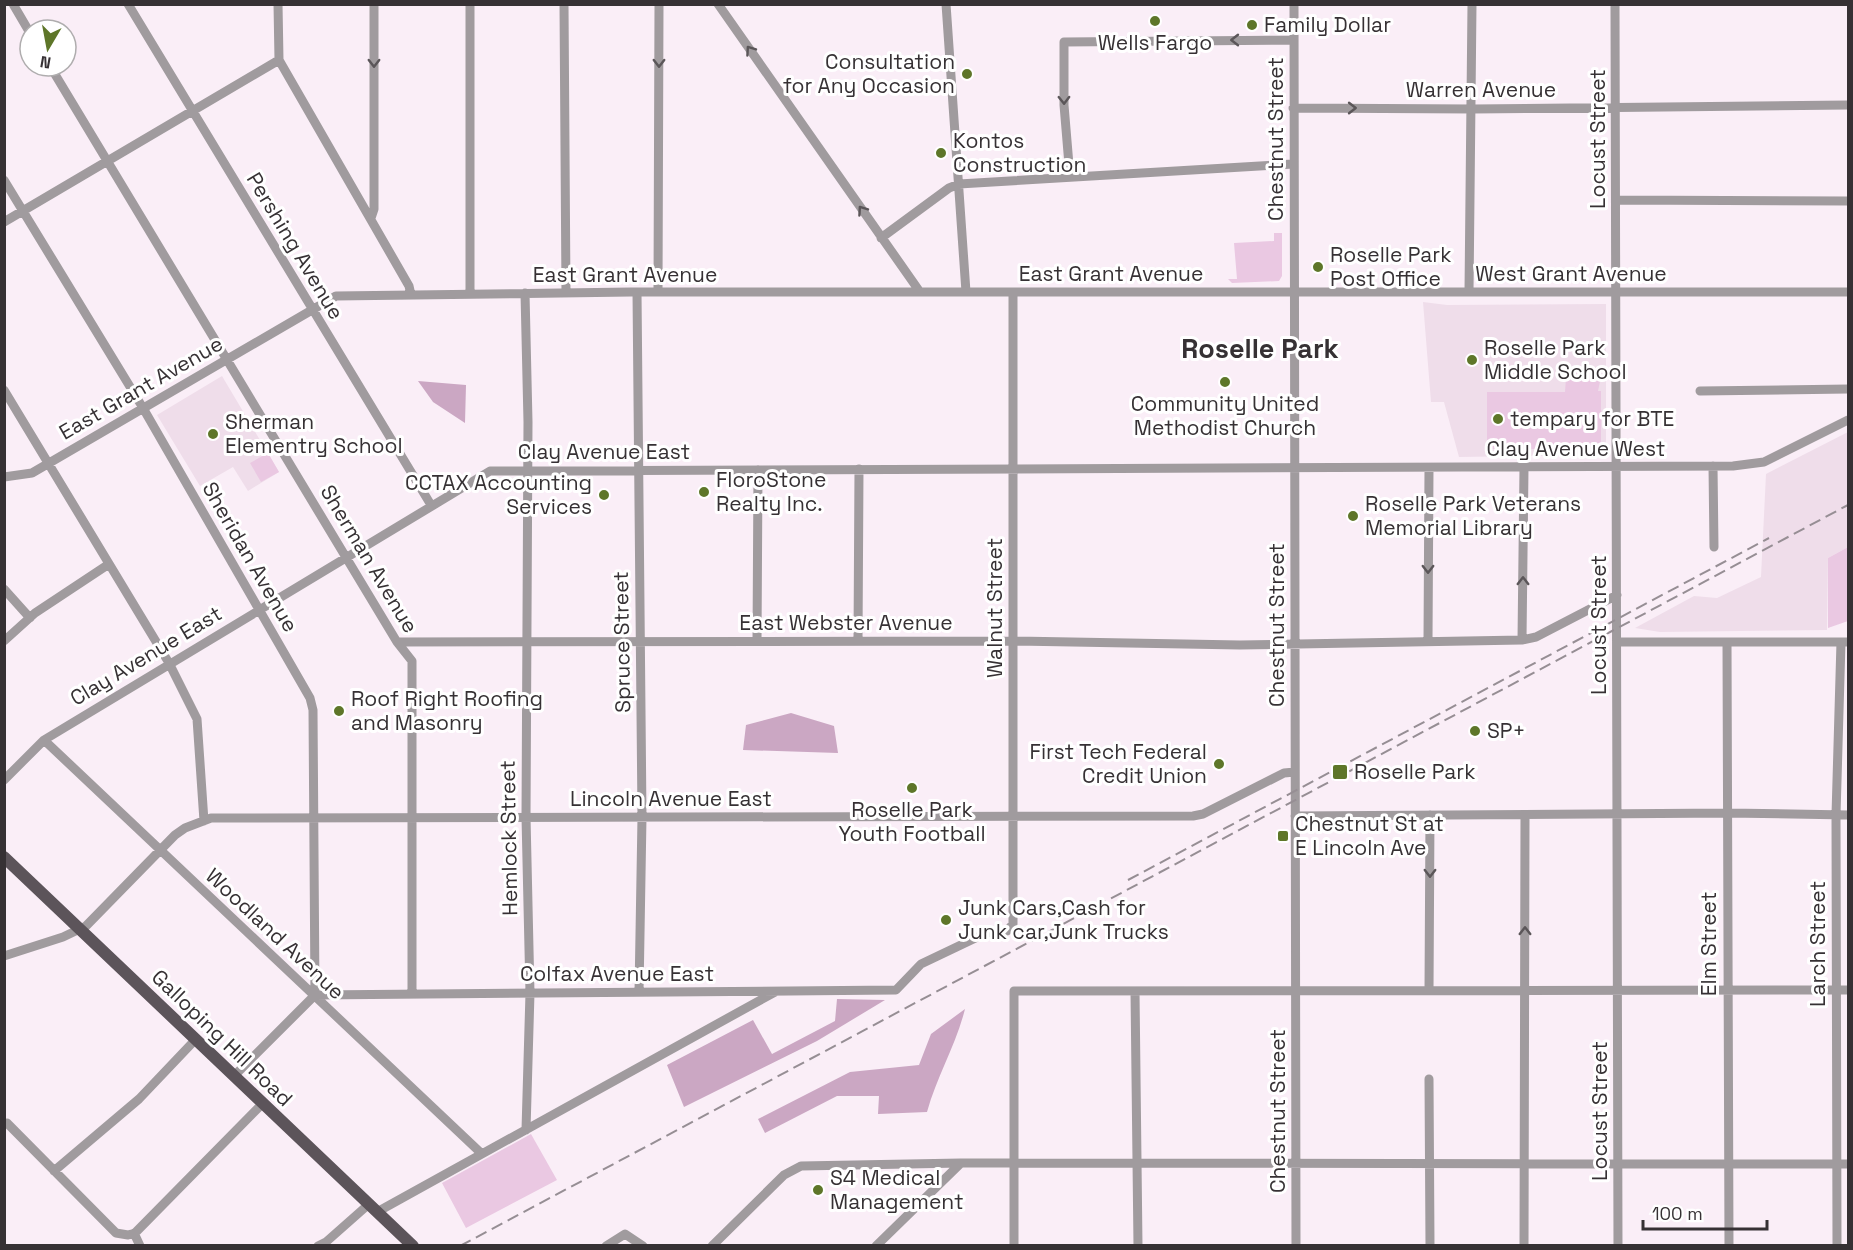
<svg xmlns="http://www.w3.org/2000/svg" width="1853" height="1250" font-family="'Space Grotesk',sans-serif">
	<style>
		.built { fill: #efddea }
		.green { fill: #eac8e2 }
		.forest { fill: #cba7c3 }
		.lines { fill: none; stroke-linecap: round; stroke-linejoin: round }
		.minor { stroke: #a09b9e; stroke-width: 9 }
		.major { stroke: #5c545a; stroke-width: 12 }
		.rail { stroke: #968e94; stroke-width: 2; stroke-dasharray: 12 6; stroke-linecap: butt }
		.oneway { stroke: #5b5659 }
		.poi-dot { fill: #5e7629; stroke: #fff; stroke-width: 2 }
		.labels { text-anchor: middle; stroke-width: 6; stroke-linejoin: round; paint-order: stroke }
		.poi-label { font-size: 21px; fill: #363134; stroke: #fff; text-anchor: start }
		.street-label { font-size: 21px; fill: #363134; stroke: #fff }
		.district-label { font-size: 27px; font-weight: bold; fill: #363134; stroke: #fff }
	</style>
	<rect width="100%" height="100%" fill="#faeef7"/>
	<path class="built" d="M1423,302L1447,305L1606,304V455L1459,457L1444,402H1431Z
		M222,376L279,472L248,491L233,467L200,486L157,415Z
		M1848,432V547L1828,558L1827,630L1660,632L1635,628L1694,596L1717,598L1761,577L1766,474Z"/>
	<path class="green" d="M1274,233H1282V276L1279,281L1232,283L1228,279H1237L1234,243L1274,241Z
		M1596,367L1602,372L1598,391H1601V449H1487V392H1565L1566,378L1569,373Z
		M268,453L279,472L261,482L250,463Z
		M1848,547V621L1828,628V558Z
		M531,1134L557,1180L466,1228L442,1183Z"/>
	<path class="forest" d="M418,381L466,385L465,423L433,402Z
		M791,713L834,726L838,753L743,750L746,725Z
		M837,999L885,1000L817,1041L684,1107L667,1065L753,1020L772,1054L835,1021Z
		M965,1009C956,1045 937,1076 927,1112L878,1114L879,1096H837L765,1133L758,1119L850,1072L919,1065L931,1034Z"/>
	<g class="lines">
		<path class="minor" d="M13,4L30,33
			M128,4L431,505
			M278,4L279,60L409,286L411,295
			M470,4V294
			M564,4L566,293
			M718,4L920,292
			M946,4L966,292
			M1294,4L1296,1246
			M1615,4L1618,1246
			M50,66L397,642L412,661V994
			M1293,108L1473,109L1848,105
			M1070,177L1064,105V42L1294,40
			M4,180L143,408L310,698L313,710L315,995
			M1616,200L1848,201
			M371,218L374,209V4
			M4,222L279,60
			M881,238L949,188L959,184L1293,164
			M637,292L642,817L639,992
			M658,292L659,4
			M1469,292L1472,4
			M525,293L528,422L526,817L530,993L526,1130
			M4,390L169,663L197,719L204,821
			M1700,391L1848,389
			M1713,466L1714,547
			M4,477L32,473L336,296L631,292H1848
			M4,589L30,618
			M1522,640L1524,468
			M4,641L35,613L109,564
			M757,641L758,470
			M858,641L859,469
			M1428,641L1429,469
			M397,642L1013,641L1240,645L1522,640L1536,637L1617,595
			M1618,642H1848
			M1727,642L1729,1246
			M44,740L482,1154
			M4,780L44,740L490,471L1733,466L1764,462L1848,420
			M1295,816L1728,813L1848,815
			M4,956L63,937L86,926L175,835L185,828L211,818L1193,816L1203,814L1284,773L1295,772
			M1429,990L1430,815
			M1135,991L1138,1246
			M234,1076L315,995L896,990L921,964L986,933L1007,931L1013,924V292
			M1429,1079L1430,1246
			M7,1123L116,1233L128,1235L135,1233L263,1103
			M54,1171L139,1099L196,1039
			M377,1212L775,992
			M134,1233L140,1246
			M318,1246L326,1242L369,1204
			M606,1246L625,1234L643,1246
			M712,1246L784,1175L801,1166L961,1163L1848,1164
			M876,1246L961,1163
			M1014,1246V991L1848,990
			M1524,1246L1525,815
			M1837,1246L1836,815L1841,642"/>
		<path class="major" d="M4,857L413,1246"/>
		<path class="rail" d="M1128,880L1769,538
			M460,1246L1848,505"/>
	</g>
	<defs><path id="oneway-chevron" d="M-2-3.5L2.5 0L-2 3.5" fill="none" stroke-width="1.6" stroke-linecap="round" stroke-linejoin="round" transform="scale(1.5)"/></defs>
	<g class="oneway">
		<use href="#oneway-chevron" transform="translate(1235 40) rotate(180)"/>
		<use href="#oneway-chevron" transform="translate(750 50) rotate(-125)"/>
		<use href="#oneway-chevron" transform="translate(374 63) rotate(90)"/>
		<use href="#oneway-chevron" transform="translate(659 63) rotate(90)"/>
		<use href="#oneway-chevron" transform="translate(1064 100) rotate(89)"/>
		<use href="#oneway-chevron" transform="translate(1352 108)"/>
		<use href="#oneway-chevron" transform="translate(862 210) rotate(-125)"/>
		<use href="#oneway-chevron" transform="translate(1428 569) rotate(90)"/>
		<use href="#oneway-chevron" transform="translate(1523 581) rotate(-90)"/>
		<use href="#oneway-chevron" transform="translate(1430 873) rotate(90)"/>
		<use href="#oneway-chevron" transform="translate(1525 931) rotate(-90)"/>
	</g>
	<g class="poi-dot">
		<circle cx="1155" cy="21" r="6"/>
		<circle cx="1252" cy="25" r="6"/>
		<circle cx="967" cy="74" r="6"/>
		<circle cx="941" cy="153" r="6"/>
		<circle cx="1318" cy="267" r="6"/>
		<circle cx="1472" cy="360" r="6"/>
		<circle cx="1225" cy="382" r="6"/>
		<circle cx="1498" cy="419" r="6"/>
		<circle cx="213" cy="434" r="6"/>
		<circle cx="704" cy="492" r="6"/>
		<circle cx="604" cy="495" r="6"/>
		<circle cx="1353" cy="516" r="6"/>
		<circle cx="339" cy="711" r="6"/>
		<circle cx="1475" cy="731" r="6"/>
		<circle cx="1219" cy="764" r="6"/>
		<rect x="1332" y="764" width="16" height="16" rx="3"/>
		<circle cx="912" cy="788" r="6"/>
		<rect x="1277" y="830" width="12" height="12" rx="3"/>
		<circle cx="946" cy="920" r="6"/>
		<circle cx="818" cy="1190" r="6"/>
	</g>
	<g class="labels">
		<g class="poi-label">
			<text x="1264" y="32">Family Dollar</text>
			<text x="1155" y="50" text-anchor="middle">Wells Fargo</text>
			<text x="955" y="69" text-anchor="end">Consultation<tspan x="955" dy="24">for Any Occasion</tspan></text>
			<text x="953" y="148">Kontos<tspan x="953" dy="24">Construction</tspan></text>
			<text x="1330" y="262">Roselle Park<tspan x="1330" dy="24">Post Office</tspan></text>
			<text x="1484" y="355">Roselle Park<tspan x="1484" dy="24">Middle School</tspan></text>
			<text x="1225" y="411" text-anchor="middle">Community United<tspan x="1225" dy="24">Methodist Church</tspan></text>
			<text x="1510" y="426">tempary for BTE</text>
			<text x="225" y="429">Sherman<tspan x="225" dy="24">Elementry School</tspan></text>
			<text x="716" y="487">FloroStone<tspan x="716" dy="24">Realty Inc.</tspan></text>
			<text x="592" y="490" text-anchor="end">CCTAX Accounting<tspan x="592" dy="24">Services</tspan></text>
			<text x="1365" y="511">Roselle Park Veterans<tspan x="1365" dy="24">Memorial Library</tspan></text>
			<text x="351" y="706">Roof Right Roofing<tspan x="351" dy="24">and Masonry</tspan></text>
			<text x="1487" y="738">SP+</text>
			<text x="1207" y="759" text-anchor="end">First Tech Federal<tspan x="1207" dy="24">Credit Union</tspan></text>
			<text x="1354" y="779">Roselle Park</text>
			<text x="912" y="817" text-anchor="middle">Roselle Park<tspan x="912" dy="24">Youth Football</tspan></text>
			<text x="1295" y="831">Chestnut St at<tspan x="1295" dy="24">E Lincoln Ave</tspan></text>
			<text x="958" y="915">Junk Cars,Cash for<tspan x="958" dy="24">Junk car,Junk Trucks</tspan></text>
			<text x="830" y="1185">S4 Medical<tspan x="830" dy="24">Management</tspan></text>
		</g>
		<g class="street-label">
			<text x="1481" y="97">Warren Avenue</text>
			<text transform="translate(1276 139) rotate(-90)" y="7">Chestnut Street</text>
			<text transform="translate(1598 139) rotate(-90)" y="7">Locust Street</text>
			<text transform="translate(295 246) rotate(59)" y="7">Pershing Avenue</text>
			<text x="1111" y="281">East Grant Avenue</text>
			<text x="1571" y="281">West Grant Avenue</text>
			<text x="625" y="282">East Grant Avenue</text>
			<text transform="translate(141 388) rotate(-30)" y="7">East Grant Avenue</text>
			<text x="1576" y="456">Clay Avenue West</text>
			<text x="604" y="459">Clay Avenue East</text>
			<text transform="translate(250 557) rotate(60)" y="7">Sheridan Avenue</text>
			<text transform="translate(369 559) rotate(59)" y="7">Sherman Avenue</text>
			<text transform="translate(995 608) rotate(-90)" y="7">Walnut Street</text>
			<text x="846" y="630">East Webster Avenue</text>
			<text transform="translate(1277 625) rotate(-90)" y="7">Chestnut Street</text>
			<text transform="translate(1599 625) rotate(-90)" y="7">Locust Street</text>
			<text transform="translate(622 642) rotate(-91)" y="7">Spruce Street</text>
			<text transform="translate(146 656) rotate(-31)" y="7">Clay Avenue East</text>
			<text x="671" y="806">Lincoln Avenue East</text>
			<text transform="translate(509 838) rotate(-91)" y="7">Hemlock Street</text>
			<text transform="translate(275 934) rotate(43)" y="7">Woodland Avenue</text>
			<text transform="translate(1709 944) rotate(-90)" y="7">Elm Street</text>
			<text transform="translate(1818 944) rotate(-90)" y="7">Larch Street</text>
			<text x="617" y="981">Colfax Avenue East</text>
			<text transform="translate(222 1038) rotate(44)" y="7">Galloping Hill Road</text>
			<text transform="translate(1278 1111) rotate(-90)" y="7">Chestnut Street</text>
			<text transform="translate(1600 1111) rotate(-90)" y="7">Locust Street</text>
		</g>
		<g class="district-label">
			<text x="1260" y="358">Roselle Park</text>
		</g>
	</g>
	<rect width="1853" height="1250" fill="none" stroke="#363134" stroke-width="12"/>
	<g transform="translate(48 48) rotate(190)"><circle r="28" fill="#ffffff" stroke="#afadae" stroke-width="1.5"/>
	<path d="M0-4.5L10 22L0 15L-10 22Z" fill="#5e7629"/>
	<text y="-9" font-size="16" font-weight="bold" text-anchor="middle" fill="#363134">N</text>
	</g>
	<path d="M1643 1220v9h124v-9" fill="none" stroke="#363134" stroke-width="3"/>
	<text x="1652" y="1220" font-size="18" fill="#363134" stroke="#ffffff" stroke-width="4.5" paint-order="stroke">100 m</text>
</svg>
